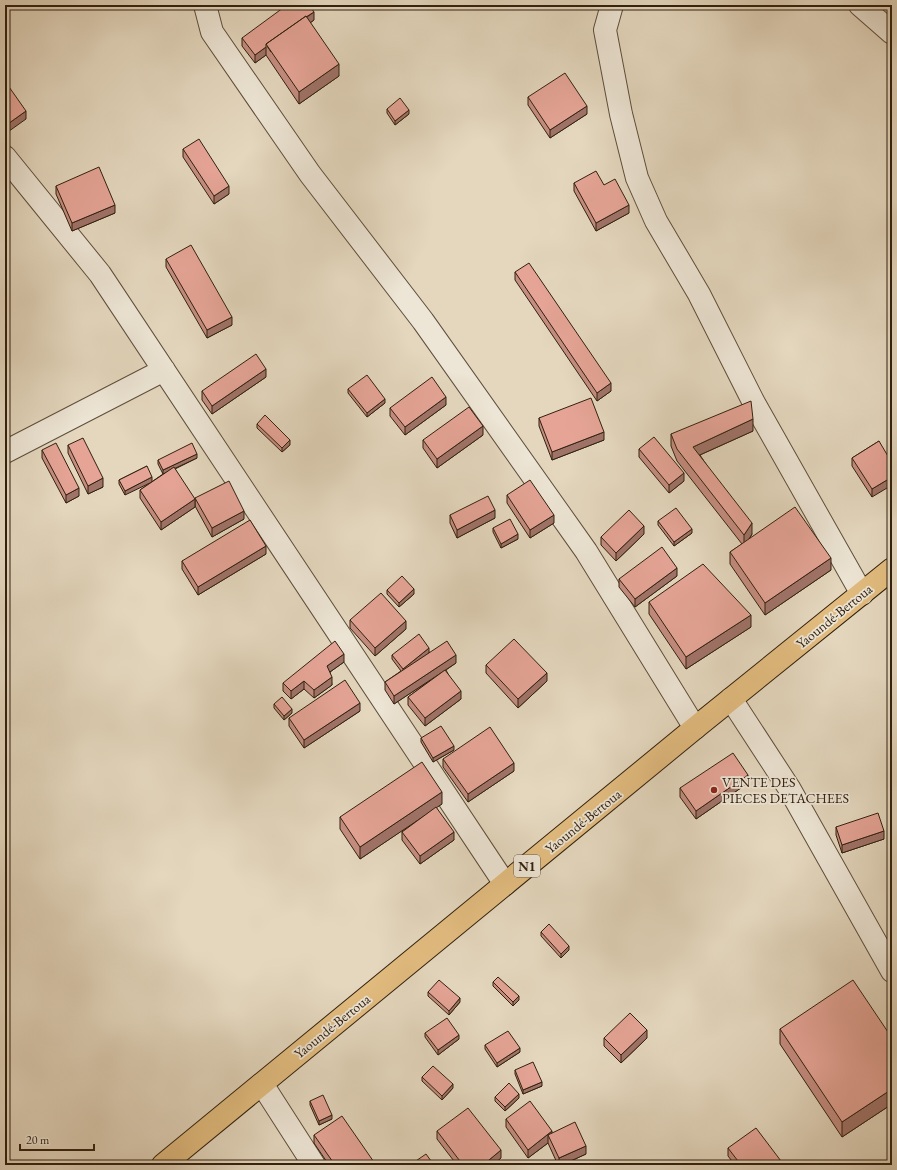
<svg xmlns="http://www.w3.org/2000/svg" width="897" height="1170" font-family="'EB Garamond',serif">
	<style>
		.lines { fill: none; stroke-linecap: round; stroke-linejoin: round }
		.minor-casing { stroke: #5e4e3b; stroke-width: 24 }
		.highway-casing { stroke: #31200f; stroke-width: 24 }
		.minor { stroke: #ede5d5; stroke-width: 22 }
		.highway { stroke: #e2bc7f; stroke-width: 22 }
		.wall { fill: #c58d81; stroke: #31200f }
		.shaded-wall { fill: #a07369; stroke: #31200f }
		.building { fill: #e5a496; stroke: #31200f }
		.poi-dot { fill: #8f2418; stroke: #ede5d5; stroke-width: 1.5 }
		.labels { text-anchor: middle; stroke-width: 3.5; stroke-linejoin: round; paint-order: stroke }
		.shield { fill: #ede5d5; stroke: #695b4a; stroke-width: 1 }
		.shield-label { font-size: 13px; font-weight: bold; fill: #31200f }
		.street-label { font-size: 14px; fill: #31200f; stroke: #ede5d5 }
		.poi-label { font-size: 14px; fill: #31200f; stroke: #ede5d5; text-anchor: start }
	</style>
	<rect width="100%" height="100%" fill="#e4d7be"/>
	<filter id="stains"><feTurbulence type="fractalNoise" baseFrequency=".005" numOctaves="4"/><feColorMatrix values="0 0 0 0 .2 0 0 0 0 .09 0 0 0 0 .02 0 0 0 .5 -.17"/></filter>
	<radialGradient id="worn" r=".72"><stop offset=".6" stop-color="#630" stop-opacity="0"/><stop offset="1" stop-color="#630" stop-opacity=".3"/></radialGradient>
	<g class="lines">
		<g class="minor-casing">
			<path id="minor" d="M205,5L212,32L310,174L423,321L586,551L695,728
				M612,5L605,30L621,114L637,178L656,221L699,294L754,403L862,594
				M860,5L892,33
				M5,157L100,274L505,884
				M5,452L164,370
				M731,699L789,788L892,971
				M262,1084L314,1165"/>
		</g>
		<g class="highway-casing">
			<path id="highway" d="M163,1165L695,728L892,569"/>
		</g>
		<use href="#minor" class="minor"/>
		<use href="#highway" class="highway"/>
	</g>
	<path class="wall" d="M314,20L310,23L339,76L299,104L266,55L255,63L242,46V38Z
		M528,97L587,114L550,138L528,105Z
		M387,109L409,114L395,125L387,113Z
		M183,149L229,194L214,204L183,157Z
		M574,183L604,185L629,213L596,231L574,191Z
		M56,186L115,213L72,231L56,194Z
		M166,259L232,325L207,338L166,267Z
		M515,272L611,391L597,401L515,280Z
		M266,377L212,414L202,400V391Z
		M348,389L385,403L367,417L348,393Z
		M446,405L405,435L390,416V408Z
		M539,418L604,440L552,460L539,426Z
		M257,424L290,445L282,452L257,428Z
		M753,431L700,455L752,534L750,538L831,570L765,615L730,564V552L742,544L677,461L671,446V434Z
		M483,435L437,468L423,448V440Z
		M879,441L872,497L852,466V458Z
		M68,445L103,487L88,494L68,453Z
		M639,449L684,481L669,493L639,457Z
		M42,450L79,496L66,503L42,458Z
		M197,458L175,469L195,507L161,530L140,498V490L163,474L158,464V460Z
		M147,466L125,495L119,484V480Z
		M507,495L554,523L530,538L507,503Z
		M195,498L244,519L212,537L195,506Z
		M450,515L495,518L457,538L450,523Z
		M658,521L692,533L674,546L658,525Z
		M493,528L518,539L501,548L493,532Z
		M644,534L616,561L601,545V537Z
		M266,554L198,595L182,569V561Z
		M677,576L635,607L619,587V579Z
		M387,590L414,594L399,607L387,594Z
		M649,602L751,627L686,669L649,614Z
		M350,620L406,629L375,656L350,628Z
		M429,652L456,663L446,670L461,699L425,726L408,705V697L435,677L394,704L385,690V682L401,671L392,659V655Z
		M344,662L330,672L332,685L314,698L304,689L291,699L283,691V683Z
		M486,665L547,681L518,708L486,673Z
		M274,704L292,713L284,720L274,708Z
		M360,711L304,748L289,726V718Z
		M421,738L454,750L433,762L421,742Z
		M892,756V772L888,767V759Z
		M443,759L514,771L468,802L443,767Z
		M748,783L696,819L680,797V788Z
		M442,804L436,807L454,840L420,864L402,840V832L425,815L360,859L340,829V817Z
		M836,827L884,839L842,853L836,835Z
		M541,932L569,950L561,958L541,936Z
		M493,982L519,1000L513,1006L493,986Z
		M428,992L460,1002L449,1015L428,996Z
		M780,1029L892,1038V1104L842,1137L780,1044Z
		M425,1033L459,1039L438,1055L425,1037Z
		M604,1038H647L621,1063L604,1046Z
		M485,1045L520,1052L497,1067L485,1049Z
		M515,1070L542,1086L523,1094L515,1074Z
		M422,1077L453,1088L442,1100L422,1081Z
		M495,1097L519,1098L505,1111L495,1101Z
		M310,1101L332,1119L319,1125L310,1105Z
		M506,1119L552,1133L586,1154L562,1165H558L548,1143L528,1158L506,1127Z
		M437,1131L501,1158L493,1165H457L437,1139Z
		M314,1135L376,1165H329L314,1143Z
		M728,1148L784,1165H735L728,1156Z"/>
	<path class="shaded-wall" d="M314,12V20L271,52L267,46Z
		M266,47V55L255,63V55Z
		M339,64V76L299,104V92Z
		M587,106V114L550,138V130Z
		M409,110V114L395,125V121Z
		M26,111V119L5,134V126Z
		M229,186V194L214,204V196Z
		M115,205V213L72,231V223Z
		M629,205V213L596,231V223Z
		M232,317V325L207,338V330Z
		M266,369V377L212,414V406Z
		M611,383V391L597,401V393Z
		M446,397V405L405,435V427Z
		M385,399V403L367,417V413Z
		M753,419V431L693,458V447Z
		M483,426V435L437,468V459Z
		M604,432V440L552,460V452Z
		M290,440V445L282,452V448Z
		M197,454V458L163,474V470Z
		M684,473V481L669,493V485Z
		M152,477V482L125,495V491Z
		M892,477V485L872,497V489Z
		M103,478V487L88,494V486Z
		M79,488V496L66,503V495Z
		M195,499V507L161,530V522Z
		M495,510V518L457,538V530Z
		M244,511V519L212,537V528Z
		M554,515V523L530,538V530Z
		M752,523V534L744,547V535Z
		M644,526V534L616,561V553Z
		M692,529V533L674,546V542Z
		M518,534V539L501,548V544Z
		M266,546V554L198,595V587Z
		M831,558V570L765,615V603Z
		M677,568V576L635,607V599Z
		M414,589V594L399,607V603Z
		M751,615V627L686,669V657Z
		M406,621V629L375,656V648Z
		M429,648V653L403,673V669Z
		M344,654V662L327,674V666Z
		M456,655V663L394,704V696Z
		M547,673V681L518,708V699Z
		M332,677V685L314,698V690Z
		M304,681V689L291,699V691Z
		M461,691V699L425,726V718Z
		M360,703V711L304,748V740Z
		M292,709V713L284,720V716Z
		M454,746V750L433,762V758Z
		M514,763V771L468,802V794Z
		M748,775V783L696,819V811Z
		M442,792V804L360,859V847Z
		M884,831V839L842,853V845Z
		M454,832V840L420,864V856Z
		M569,946V950L561,958V954Z
		M519,996V1000L513,1006V1002Z
		M460,998V1002L449,1015V1011Z
		M647,1030V1038L621,1063V1055Z
		M459,1035V1039L438,1055V1050Z
		M520,1048V1052L497,1067V1063Z
		M542,1082V1086L523,1094V1090Z
		M453,1084V1088L442,1100V1096Z
		M892,1089V1104L842,1137V1122Z
		M519,1094V1098L505,1111V1107Z
		M332,1115V1119L319,1125V1121Z
		M552,1131V1139L548,1135V1143L528,1158V1150Z
		M586,1146V1154L562,1165H559V1158Z
		M501,1150V1158L493,1165H483Z"/>
	<path class="building" d="M287,5H309L314,12L306,17V16L266,44V47L255,55L242,38Z
		M306,16L339,64L299,92L266,44Z
		M565,73L587,106L550,130L528,97Z
		M7,84L26,111L5,126V85Z
		M400,98L409,110L395,121L387,109Z
		M199,139L229,186L214,196L183,149Z
		M99,167L115,205L72,223L56,186Z
		M596,171L604,185L615,179L629,205L596,223L574,183Z
		M191,245L232,317L207,330L166,259Z
		M529,263L611,383L597,393L515,272Z
		M256,354L266,369L212,406L202,391Z
		M367,375L385,399L367,413L348,389Z
		M432,377L446,397L405,427L390,408Z
		M591,398L604,432L552,452L539,418Z
		M751,401L753,419L693,447L752,523L744,535L677,449L671,434Z
		M469,407L483,426L437,459L423,440Z
		M265,415L290,440L282,448L257,424Z
		M654,437L684,473L669,485L639,449Z
		M83,438L103,478L88,486L68,445Z
		M879,441L892,463V477L872,489L852,458Z
		M56,443L79,488L66,495L42,450Z
		M192,443L197,454L163,470L158,460Z
		M147,466L152,477L125,491L119,480Z
		M174,467L195,499L161,522L140,490Z
		M530,480L554,515L530,530L507,495Z
		M229,481L244,511L212,528L195,498Z
		M488,496L495,510L457,530L450,515Z
		M795,507L831,558L765,603L730,552Z
		M676,508L692,529L674,542L658,521Z
		M629,510L644,526L616,553L601,537Z
		M510,519L518,534L501,544L493,528Z
		M250,520L266,546L198,587L182,561Z
		M662,547L677,568L635,599L619,579Z
		M703,564L751,615L686,657L649,602Z
		M402,576L414,589L399,603L387,590Z
		M381,593L406,621L375,648L350,620Z
		M419,634L429,648L403,669L392,655Z
		M514,639L547,673L518,699L486,665Z
		M335,641L344,654L327,666L332,677L314,690L304,681L291,691L283,683Z
		M447,641L456,655L394,696L385,682Z
		M445,670L461,691L425,718L408,697Z
		M345,680L360,703L304,740L289,718Z
		M282,697L292,709L284,716L274,704Z
		M441,726L454,746L433,758L421,738Z
		M490,727L514,763L468,794L443,759Z
		M733,753L748,775L696,811L680,788Z
		M892,756V764L888,759Z
		M422,762L442,792L360,847L340,817Z
		M436,807L454,832L420,856L402,832Z
		M878,813L884,831L842,845L836,827Z
		M549,924L569,946L561,954L541,932Z
		M498,977L519,996L513,1002L493,982Z
		M439,980L460,998L449,1011L428,992Z
		M853,980L892,1038V1089L842,1122L780,1029Z
		M630,1013L647,1030L621,1055L604,1038Z
		M447,1018L459,1035L438,1050L425,1033Z
		M508,1031L520,1048L497,1063L485,1045Z
		M533,1062L542,1082L523,1090L515,1070Z
		M433,1066L453,1084L442,1096L422,1077Z
		M509,1083L519,1094L505,1107L495,1097Z
		M323,1095L332,1115L319,1121L310,1101Z
		M530,1101L552,1131L528,1150L506,1119Z
		M468,1108L501,1150L483,1165H463L437,1131Z
		M342,1116L376,1165H335L314,1135Z
		M575,1122L586,1146L559,1158L548,1135Z
		M756,1128L784,1165H741L728,1148Z
		M426,1154L434,1165H410Z"/>
	<circle class="poi-dot" cx="714" cy="790" r="4"/>
	<g class="labels">
		<rect class="shield" x="514" y="855" width="26" height="22" rx="3"/>
		<g class="shield-label">
			<text x="527" y="871">N1</text>
		</g>
		<g class="street-label">
			<text transform="translate(834 616) rotate(-39)" y="5">Yaoundé-Bertoua</text>
			<text transform="translate(583 821) rotate(-39)" y="5">Yaoundé-Bertoua</text>
			<text transform="translate(332 1026) rotate(-39)" y="5">Yaoundé-Bertoua</text>
		</g>
		<g class="poi-label">
			<text x="722" y="787">VENTE DES<tspan x="722" dy="16">PIECES DETACHEES</tspan></text>
		</g>
	</g>
	<rect width="897" height="1170" fill="none" stroke="#e4d7be" stroke-width="20"/>
	<rect x="6" y="6" width="885" height="1158" fill="none" stroke="#31200f" stroke-width="2"/>
	<rect x="10" y="10" width="877" height="1150" fill="none" stroke="#31200f"/>
	<path d="M20 1144v6h74v-6" fill="none" stroke="#31200f" stroke-width="2"/>
	<text x="26" y="1144" font-size="12" fill="#31200f" stroke="#ede5d5" stroke-width="3" paint-order="stroke">20 m</text>
	<rect width="100%" height="100%" filter="url(#stains)"/>
	<rect width="100%" height="100%" fill="url(#worn)"/>
</svg>
